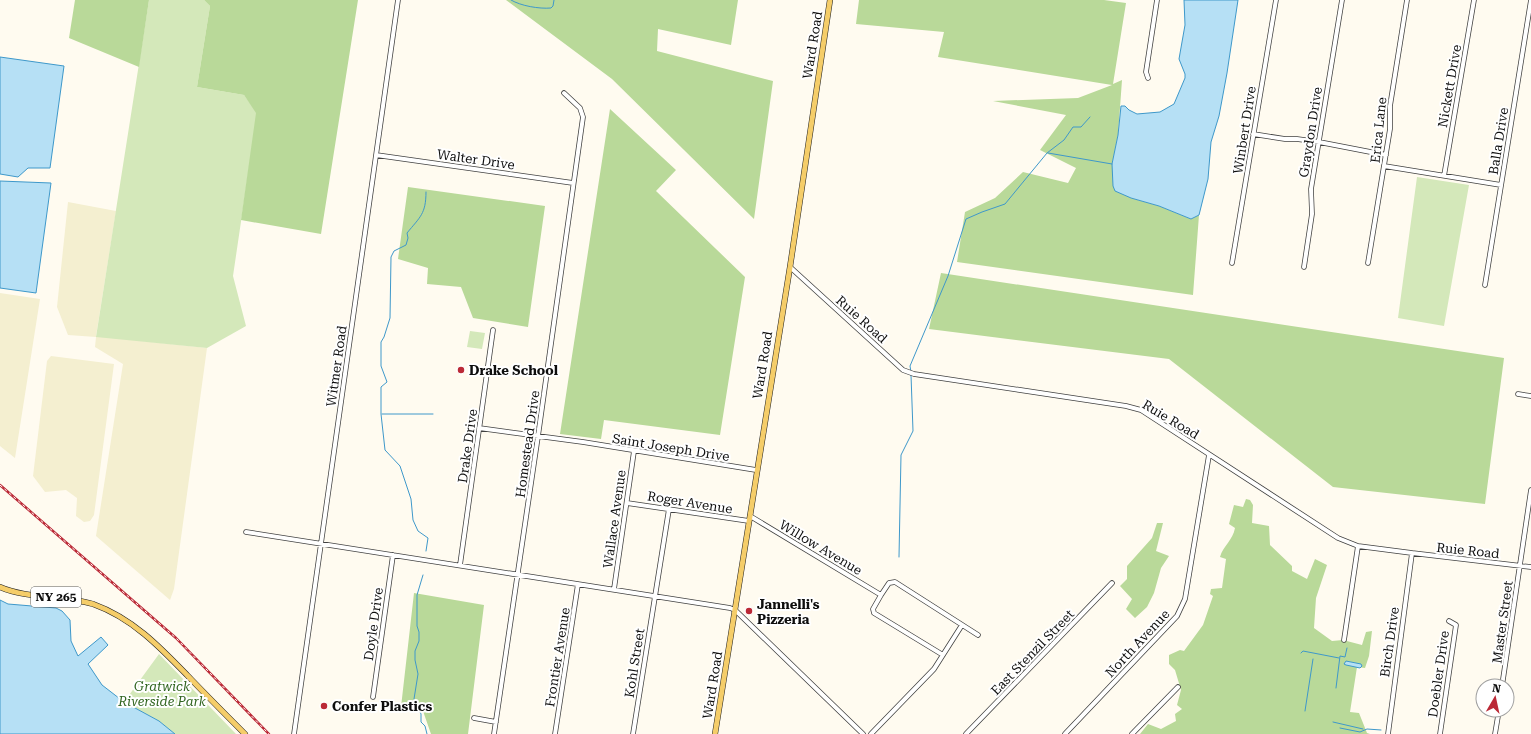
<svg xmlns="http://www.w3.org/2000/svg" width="1531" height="734" font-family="'Roboto Serif',serif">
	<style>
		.farmland { fill: #f4efd0 }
		.green { fill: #d4e8ba }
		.forest { fill: #b9d999 }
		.water { fill: #b6e0f5; stroke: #3e98ca }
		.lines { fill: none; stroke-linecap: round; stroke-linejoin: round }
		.stream { stroke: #3e98ca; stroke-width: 1 }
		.minor-casing { stroke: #414141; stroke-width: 5.5 }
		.major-casing { stroke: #1f1f1f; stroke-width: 6 }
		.minor { stroke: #fff; stroke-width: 4 }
		.major { stroke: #f5cd69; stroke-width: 5 }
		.rail-casing { stroke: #bb2936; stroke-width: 2.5 }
		.rail { stroke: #fff; stroke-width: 1; stroke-dasharray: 3; stroke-linecap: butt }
		.poi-dot { fill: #bb2936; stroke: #fff; stroke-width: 1.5 }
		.labels { text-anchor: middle; stroke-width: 4; stroke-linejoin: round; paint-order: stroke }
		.shield { fill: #fff; stroke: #565656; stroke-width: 1 }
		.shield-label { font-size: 12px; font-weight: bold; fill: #0e0e0e }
		.street-label { font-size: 13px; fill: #0e0e0e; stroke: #fff }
		.poi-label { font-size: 13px; font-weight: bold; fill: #0e0e0e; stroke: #fff; text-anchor: start }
		.park-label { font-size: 13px; font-style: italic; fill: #316520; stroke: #fff }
	</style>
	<rect width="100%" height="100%" fill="#fffbf0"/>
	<path class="farmland" d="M68,202L116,211L96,336L207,348L174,589L170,600L96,536L123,364L95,347L96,337L68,335L57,307Z
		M0,293L40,299L15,458L0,446Z
		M51,356L114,364L94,515L90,521L84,522L76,516L77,498L66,490L45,492L33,476L47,361Z"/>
	<path class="green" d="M149,0H204L210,6L197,87L244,95L257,113L233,276L246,326L207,348L96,337Z
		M1417,177L1469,185L1444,326L1398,318Z
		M470,331L485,333L482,349L467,347Z
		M159,654L236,734H175L159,721L124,702Z"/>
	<path class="forest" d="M75,0H149L139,67L69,38Z
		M204,0H358L321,234L241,220L256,113L244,95L197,87L210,6Z
		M506,0H738L731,45L658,29L657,51L773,81L754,219L612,79Z
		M859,0H1104L1126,3L1113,84L1122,80L1118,135L1112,164L1131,198L1159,206L1191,219L1199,215L1193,295L957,262L965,212L995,198L1023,172L1068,183L1076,168L1040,150L1066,115L993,101L1078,98L1112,85L938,57L944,32L856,24Z
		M610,109L676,170L656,191L745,277L720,435L604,420L601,439L560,434Z
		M408,187L545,206L528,327L473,318L461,287L427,284L428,268L398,259Z
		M941,273L1504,358L1485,504L1333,487L1169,359L929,329Z
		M1246,499L1250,500L1253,505L1252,523L1269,526L1270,545L1292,566V571L1307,579L1315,559L1327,565L1316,598L1314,628L1332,641L1343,640L1362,645L1366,632L1372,631L1369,656L1365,668L1357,667L1350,712L1359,713L1367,733L1370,734H1140L1148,724L1161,729L1176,721L1175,714L1182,709L1177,705L1181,690L1175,670L1169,664V655L1180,650L1184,651L1203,625L1213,596L1210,594L1211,589L1222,588L1226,559L1220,557C1223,546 1233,540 1235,528L1229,524L1234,505L1243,507Z
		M1157,523H1163L1156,551L1169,556L1161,568L1154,593L1147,607L1135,618L1126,609L1132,599L1120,586L1127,579V566L1152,538Z
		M414,593L484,605L468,734H431L423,711L401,707Z"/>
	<path class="water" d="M1184,0H1238L1227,73L1219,116L1211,142L1208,179L1199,215L1191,219L1159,206L1131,198L1115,191L1113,186L1112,164L1118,135L1121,106H1125L1129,110L1137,114L1160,112L1174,104L1185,78V74L1179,59L1185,25Z
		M0,57L64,66L50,168H28L18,177L0,174Z
		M0,181L51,183L36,293L0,288Z
		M0,600L8,604L56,608L62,611L70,620L71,641L78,656L101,637L108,645L88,664L102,685L124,702L159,721L175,734H0Z
		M1346,661L1361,664L1362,666L1360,668L1346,665L1344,664Z"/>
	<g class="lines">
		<path class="stream" d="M511,0C521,6 539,9 551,8L553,6L554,0
			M1048,153L1112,164
			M911,372L910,366L948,276L966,219L982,212L1005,204L1047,153L1064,140L1073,127H1081L1090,117
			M382,414H433
			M426,551L428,538L418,531L413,520L411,499L400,466L385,450L381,414V387L387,382L381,366V342L384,337L390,318L391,257L394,251L406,245L408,238L407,233C420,217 426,214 426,192
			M899,557L901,455L913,431L911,375
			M423,575L417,595V626L419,632V641L415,651V660L418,674L414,699L421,714V722L425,726L427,734
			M1301,653L1303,651L1339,658
			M1336,688L1340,656L1345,657L1347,648
			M1305,711L1313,659
			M1333,722L1363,729
			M1340,728L1360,732L1367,729L1381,730"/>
		<g class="minor-casing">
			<path id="minor" d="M1148,78L1146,72L1157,0
				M1253,134L1285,139H1297L1319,142L1386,155
				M376,155L573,183
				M1384,166L1501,185
				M1444,176L1474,0
				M1232,263L1276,0
				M1368,263L1390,129V106L1407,0
				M790,267L903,370L914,374L1126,406L1141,410L1338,538L1358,546L1412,553L1531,567
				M1304,267L1312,214L1311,189L1342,0
				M1485,285L1531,0
				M1518,394L1531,396
				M479,428L583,442L756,470
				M627,503L749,521
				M750,516L881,595
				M246,532L730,608L735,610L863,734
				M460,565L493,330
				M614,589L634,451
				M1344,640L1358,546
				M943,655L874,613L873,609L881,595L889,583L895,582L978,635
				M1502,686L1531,490
				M373,697L393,555
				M474,718L496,722
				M294,734L398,0
				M494,734L538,436L583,117L580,108L564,93
				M555,734L578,584
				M633,734L669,509
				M871,734L934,669L962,625
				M966,734L1112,583
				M1065,734L1177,616L1185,599L1209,455
				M1132,734L1178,687
				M1388,734L1412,553
				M1440,734L1456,625L1449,621
				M1495,734L1499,710"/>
		</g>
		<g class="major-casing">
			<path id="major" d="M0,587C27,599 63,595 93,604C132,618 159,646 187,675C206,695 225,714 245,734
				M715,734L790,267L830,0"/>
		</g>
		<use href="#minor" class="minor"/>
		<use href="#major" class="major"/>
		<g class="rail-casing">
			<path id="rail" d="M0,485L176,638L269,734"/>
		</g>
		<use href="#rail" class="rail"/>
	</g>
	<g class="poi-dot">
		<circle cx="461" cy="370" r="4"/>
		<circle cx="749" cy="611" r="4"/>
		<circle cx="324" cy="706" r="4"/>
	</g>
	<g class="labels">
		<rect class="shield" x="31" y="587" width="50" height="20" rx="3"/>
		<g class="shield-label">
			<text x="56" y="601">NY 265</text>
		</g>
		<g class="street-label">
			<text transform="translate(812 45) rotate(-81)" y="5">Ward Road</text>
			<text transform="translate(1449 86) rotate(-80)" y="5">Nickett Drive</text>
			<text transform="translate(1244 130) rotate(-81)" y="5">Winbert Drive</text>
			<text transform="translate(1378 130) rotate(-84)" y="5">Erica Lane</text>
			<text transform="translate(1310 132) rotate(-81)" y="5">Graydon Drive</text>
			<text transform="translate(1498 141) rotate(-81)" y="5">Balla Drive</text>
			<text transform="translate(476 159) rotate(8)" y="5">Walter Drive</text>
			<text transform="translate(862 319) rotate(42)" y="5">Ruie Road</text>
			<text transform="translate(762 365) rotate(-81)" y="5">Ward Road</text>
			<text transform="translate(336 366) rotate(-82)" y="5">Witmer Road</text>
			<text transform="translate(1171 419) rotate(31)" y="5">Ruie Road</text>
			<text transform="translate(527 444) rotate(-82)" y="5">Homestead Drive</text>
			<text transform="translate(467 446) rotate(-82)" y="5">Drake Drive</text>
			<text transform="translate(671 447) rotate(9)" y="5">Saint Joseph Drive</text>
			<text transform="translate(690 502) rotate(9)" y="5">Roger Avenue</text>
			<text transform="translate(614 519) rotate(-82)" y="5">Wallace Avenue</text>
			<text transform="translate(821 547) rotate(31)" y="5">Willow Avenue</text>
			<text transform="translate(1468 550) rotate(6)" y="5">Ruie Road</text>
			<text transform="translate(1502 622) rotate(-82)" y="5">Master Street</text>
			<text transform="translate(373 624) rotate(-82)" y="5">Doyle Drive</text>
			<text transform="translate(1389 642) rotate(-82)" y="5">Birch Drive</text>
			<text transform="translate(1137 643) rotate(-47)" y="5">North Avenue</text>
			<text transform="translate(1032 652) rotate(-46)" y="5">East Stenzil Street</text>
			<text transform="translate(557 657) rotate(-81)" y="5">Frontier Avenue</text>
			<text transform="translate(634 663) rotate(-81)" y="5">Kohl Street</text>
			<text transform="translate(1438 674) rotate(-82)" y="5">Doebler Drive</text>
			<text transform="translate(712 685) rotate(-81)" y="5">Ward Road</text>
		</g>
		<g class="poi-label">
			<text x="469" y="375">Drake School</text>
			<text x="757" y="609">Jannelli's<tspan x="757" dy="15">Pizzeria</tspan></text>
			<text x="332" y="711">Confer Plastics</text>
		</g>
		<g class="park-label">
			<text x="162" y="691">Gratwick<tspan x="162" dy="15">Riverside Park</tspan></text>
		</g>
	</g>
	<g transform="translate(1495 698) rotate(9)"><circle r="19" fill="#ffffff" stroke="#9f9f9f"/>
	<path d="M0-3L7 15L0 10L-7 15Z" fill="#bb2936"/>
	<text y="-6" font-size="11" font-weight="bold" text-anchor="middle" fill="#0e0e0e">N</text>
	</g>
</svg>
